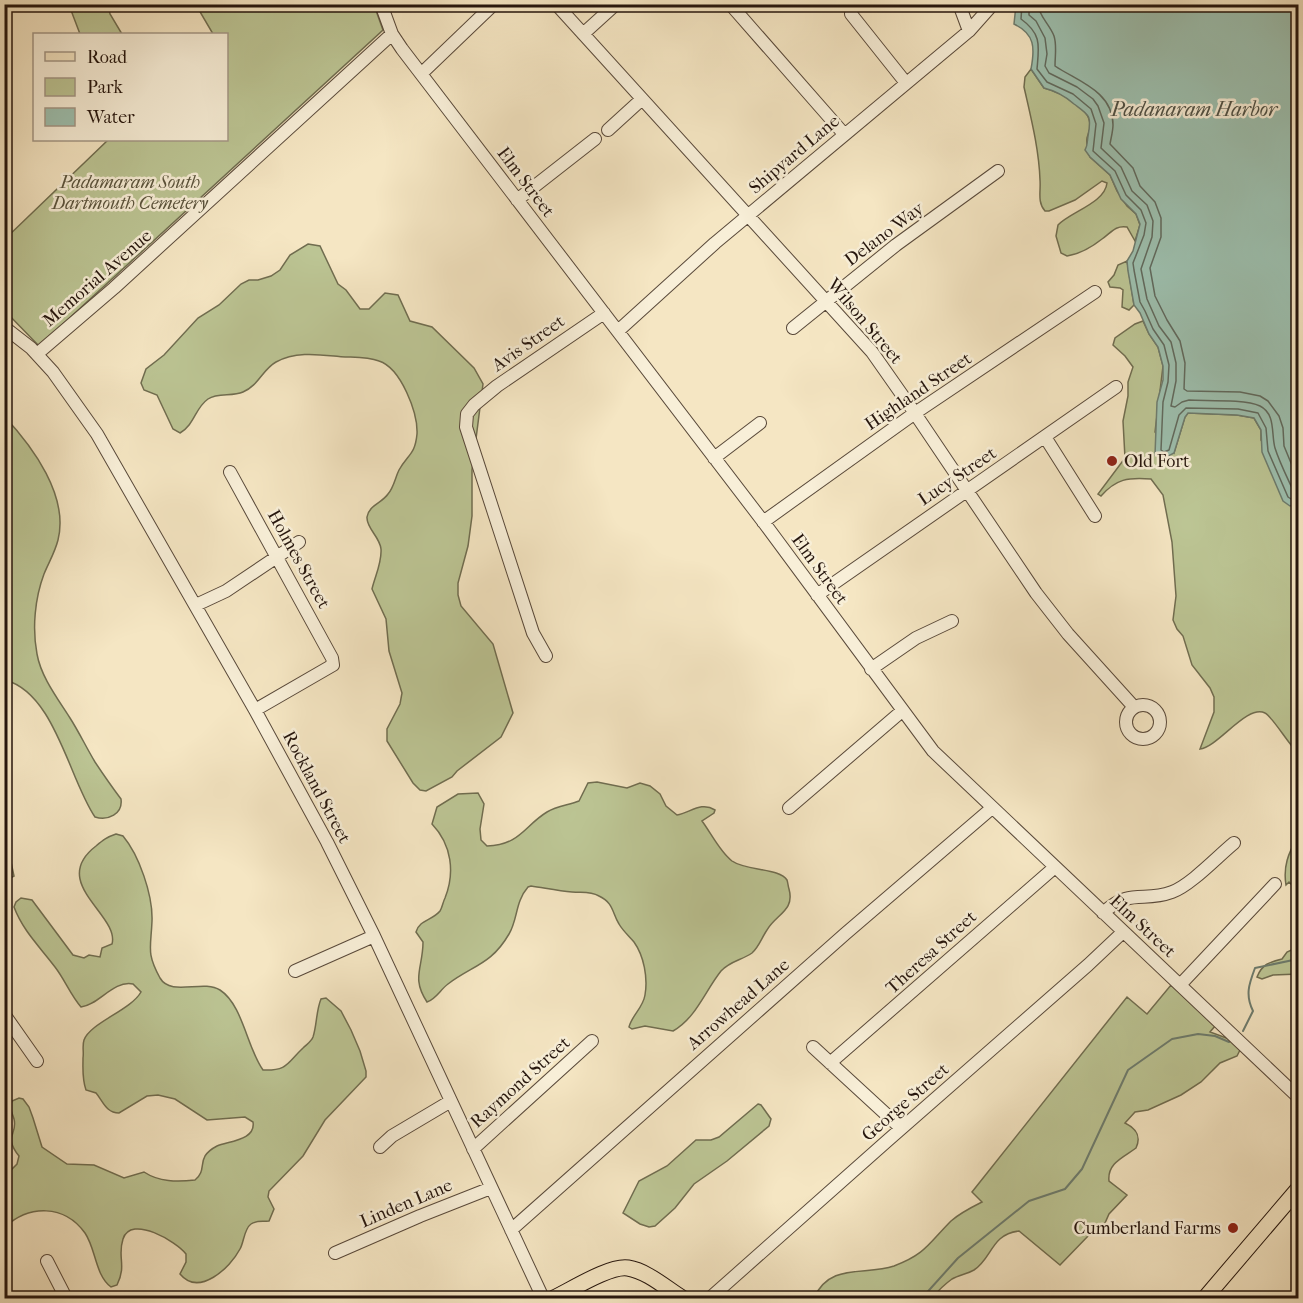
<svg xmlns="http://www.w3.org/2000/svg" width="1303" height="1303" font-family="'IM FELL French Canon',serif">
	<style>
		.green { fill: #bcc594; stroke: #706d50; stroke-width: 1.5 }
		.water { fill: #9dc0af; stroke: #6d7c6e; stroke-width: 1.5 }
		.lines { fill: none; stroke-linecap: round; stroke-linejoin: round }
		.shore { stroke: #616a5e; stroke-width: 1.5 }
		.stream { stroke: #6d7c6e; stroke-width: 2 }
		.minor-casing { stroke: #59493a; stroke-width: 14 }
		.major-casing { stroke: #25150d; stroke-width: 17 }
		.minor { stroke: #f8efd8; stroke-width: 12 }
		.major { stroke: #f5e6c3; stroke-width: 15 }
		.poi-dot { fill: #8f2418; stroke: #f8efd8; stroke-width: 2 }
		.labels { text-anchor: middle; stroke-width: 5; stroke-linejoin: round; paint-order: stroke }
		.street-label { font-size: 18px; fill: #25150d; stroke: #f8efd8 }
		.park-label { font-size: 18px; font-style: italic; fill: #5a533c; stroke: #f8efd8 }
		.poi-label { font-size: 18px; fill: #25150d; stroke: #f8efd8; text-anchor: start }
		.water-label { font-size: 20px; font-style: italic; fill: #4f5146; stroke: #f8efd8 }
	</style>
	<rect width="100%" height="100%" fill="#f5e6c3"/>
	<filter id="stains"><feTurbulence type="fractalNoise" baseFrequency=".00333" numOctaves="4"/><feColorMatrix values="0 0 0 0 .2 0 0 0 0 .09 0 0 0 0 .02 0 0 0 .5 -.17"/></filter>
	<radialGradient id="worn" r=".72"><stop offset=".6" stop-color="#630" stop-opacity="0"/><stop offset="1" stop-color="#630" stop-opacity=".3"/></radialGradient>
	<path class="green" d="M69,5H108L110,14L122,34H80Z
		M196,5H374L383,30L39,346L5,311V239L108,140H226V34H213Z
		M1031,69L1044,88C1059,92 1089,106 1090,124C1091,129 1088,134 1087,138C1086,144 1088,151 1090,157L1110,175L1117,191L1127,206L1136,214L1140,225L1135,241L1127,227C1115,225 1111,233 1102,239C1092,247 1079,254 1067,256L1061,253L1056,236L1058,225C1070,212 1105,203 1107,183L1102,181L1075,200L1049,211H1045C1037,202 1041,191 1040,180C1039,149 1031,118 1024,87L1025,77Z
		M308,244L320,246L338,284L346,290L360,309H369L385,293L398,295L410,321L432,327L474,368L483,384L472,470V516L468,546L458,583V595L461,606L493,644L513,713L501,737L457,771L452,777L426,791L420,790L413,783L387,741V729L400,704L402,693L389,651L386,619L372,589C375,576 382,563 381,549C380,537 366,528 367,517C369,505 382,503 388,494C394,487 395,478 399,470C408,454 415,455 417,434C418,413 401,368 379,361C365,356 349,358 334,356C315,354 294,352 276,362C263,369 258,386 243,392C232,397 218,392 208,399C195,408 195,424 180,433L173,429L157,395L144,390L141,383L146,369L164,355L198,318L219,305L241,284L249,280H258L271,276L280,270L290,255Z
		M1127,261L1134,305L1129,310L1122,307L1123,290L1120,288L1110,287L1108,282L1114,275L1118,265Z
		M1143,321L1149,334L1158,347L1163,366L1155,432L1174,453L1185,417L1188,413L1237,415L1254,418L1261,430V440L1298,503V753C1289,745 1272,716 1265,713C1247,704 1218,747 1200,749L1214,712V697L1210,688L1192,665L1183,636L1177,629L1173,620L1176,596L1172,542L1163,495L1151,479C1128,477 1116,479 1101,496L1098,494L1125,458L1123,421L1128,396V382L1133,367L1125,356L1113,345L1115,338L1135,324Z
		M4,416C33,447 69,496 58,540C55,552 49,562 44,574C35,598 32,628 37,654C41,677 58,699 70,718C79,732 86,747 95,762C103,774 112,787 121,799C123,814 108,821 95,817C69,779 55,693 5,680Z
		M597,782L627,788L640,783L650,786L660,794L666,806L677,815C690,813 701,801 715,810L714,813L702,821C711,833 720,852 732,861C746,871 780,868 787,880C788,883 788,886 789,889C795,911 776,914 767,930C762,937 759,947 752,953C742,960 730,961 721,971C705,991 696,1018 673,1031L645,1026L632,1029L629,1027C632,1015 643,1008 645,995C648,978 644,956 634,942C629,936 623,931 619,924C612,913 614,903 599,896C590,891 582,893 572,892C558,891 545,888 531,886L528,887C515,902 518,919 509,934C491,965 473,965 448,984C440,990 436,999 427,1002C411,978 423,968 423,942L416,932C419,920 433,920 440,911C442,908 443,902 445,898C455,873 452,845 432,824L437,807L458,794L478,793L484,804L480,829L481,840L487,846C520,845 524,826 547,812C557,806 569,805 579,801L588,783Z
		M116,834L123,836C139,855 153,895 152,921C151,948 146,952 160,978C171,997 203,979 220,990C243,1005 247,1048 263,1070C288,1071 287,1063 303,1048C307,1044 311,1042 313,1037C317,1025 316,1011 321,999L326,998L341,1011L351,1030L360,1051L366,1071V1077L325,1120L303,1156L269,1191L268,1197L274,1209L269,1221C263,1222 256,1220 251,1224C244,1229 244,1242 240,1249C230,1268 199,1297 180,1274L186,1262V1254C177,1242 131,1214 123,1239C117,1257 127,1265 117,1285L111,1287C95,1275 96,1249 85,1233C64,1204 29,1205 5,1227V1176L17,1164L19,1156C3,1136 18,1134 14,1119C12,1112 9,1109 12,1101L19,1098L23,1099L29,1107L33,1118L42,1147L67,1164L94,1165L124,1178L144,1172C159,1182 177,1182 195,1180C209,1169 194,1158 217,1146C229,1141 256,1140 253,1122L245,1117L207,1120L175,1099L158,1095L147,1096L119,1113C106,1113 103,1101 96,1093L86,1090C82,1079 83,1070 83,1058C84,1052 82,1046 84,1040C90,1023 131,1010 141,992L133,984C113,980 99,1005 81,1007C70,994 65,980 55,967C40,947 23,931 14,907L16,902L21,898L32,900L73,955L84,958L89,955L100,957L102,948L112,944C120,915 48,883 96,846C103,840 107,837 116,834Z
		M1298,837V906L1295,904L1292,896V885L1289,882L1286,885C1283,867 1288,853 1298,837Z
		M4,850L11,862L14,876L5,881Z
		M1298,947V974L1273,975L1262,979L1257,977C1262,964 1270,962 1282,959L1287,952Z
		M1171,985L1215,1026L1210,1032L1229,1039L1240,1050L1237,1056L1220,1063L1201,1082L1181,1095L1148,1110L1135,1112L1125,1123C1135,1128 1142,1135 1136,1148C1124,1157 1107,1163 1109,1181L1127,1195L1109,1214L1105,1223L1090,1234L1060,1265L1019,1231C991,1234 992,1259 974,1270C967,1274 959,1275 952,1279C945,1284 937,1292 932,1298H814C830,1262 865,1276 894,1266C926,1254 929,1243 951,1221C960,1213 972,1207 982,1202L972,1192L1127,997L1147,1014Z
		M758,1104L761,1105L771,1119L769,1126L727,1161L694,1184L675,1208L655,1226L649,1227L640,1224L623,1213L639,1181L667,1166L696,1140H711L719,1137Z"/>
	<path class="water" d="M1016,5H1298V503L1290,506L1283,501L1262,452L1261,430L1254,418L1237,415L1188,413L1185,417L1174,453L1165,458L1155,455L1157,402L1163,380V366L1158,347L1149,334L1140,313L1134,305L1128,271L1127,261L1133,251L1140,224L1136,214L1121,199L1110,175L1090,157L1085,150C1088,145 1087,141 1088,136C1092,115 1089,115 1074,104C1065,96 1056,91 1044,88L1031,69C1035,48 1035,34 1014,24Z"/>
	<g class="lines">
		<path class="shore" d="M1022,4L1021,19C1042,34 1039,46 1037,69L1047,82L1073,94L1091,109L1096,124L1093,151L1115,171L1126,195L1141,210L1146,223L1144,235L1133,263L1134,270L1140,302L1145,311L1153,329L1164,345L1169,365L1168,382L1163,402L1161,450L1164,452L1169,450L1179,415L1186,408L1238,409L1258,413L1266,428L1268,451L1288,497L1291,499L1298,497
			M1029,4V15L1036,21L1045,38L1047,54L1045,66L1049,73L1077,87L1093,99L1098,106L1104,123L1101,148L1121,167L1132,191L1147,205L1153,221L1152,237L1141,269L1147,299L1159,326L1171,342L1176,363V381L1171,406L1175,407L1182,402L1189,400C1206,401 1245,399 1260,406C1276,414 1271,434 1275,448C1279,461 1286,475 1292,488L1298,489
			M1038,4C1038,15 1050,25 1054,36C1057,45 1055,56 1055,66C1077,81 1113,91 1113,125C1113,131 1111,138 1110,144L1133,168L1140,186L1155,202L1161,218V237L1150,268L1155,296L1167,320L1180,341L1185,363L1184,389L1187,391L1240,392L1260,396L1268,401L1279,416L1283,428L1284,446L1298,480"/>
		<path class="stream" d="M1243,1031L1253,1011C1245,995 1249,984 1255,968L1298,959
			M922,1298L958,1258L1029,1201L1065,1189L1082,1169L1128,1070L1172,1039L1198,1034L1215,1036L1229,1042"/>
		<g class="minor-casing">
			<path id="minor" d="M381,4L392,34L402,49L765,524L933,751L1298,1097
				M556,4L872,352L912,409L1036,593L1068,634L1134,707
				M730,4L844,134
				M959,4L969,31
				M851,14L906,83
				M583,34L616,4
				M421,74L494,4
				M608,130L642,99
				M517,200L595,139
				M4,327L31,348L53,372L97,434L255,710L327,842L374,936L543,1298
				M793,328L896,245L998,171
				M618,331L715,243L969,31L993,4
				M37,354L114,288L392,34
				M1045,437L1095,516
				M714,458L760,423
				M230,472L332,658L333,665L255,710
				M763,522L915,413L1095,292
				M817,595L1116,387
				M196,605L226,591L299,542
				M546,656L533,633L466,427L467,414L474,405L497,386L604,313
				M871,669L916,638L952,621
				M1126 722a17 17 0 1 1 34 0a17 17 0 1 1-34 0Z
				M789,808L902,711
				M1103,913C1131,887 1143,903 1172,892C1191,885 1218,856 1234,843
				M295,971L374,936
				M1180,985L1275,884
				M4,1014L37,1061
				M813,1047L901,1128
				M830,1063L1055,867
				M380,1147L392,1136L451,1101
				M473,1149L592,1041
				M511,1230L845,934L992,808
				M335,1253L420,1216L491,1188
				M47,1261L66,1298
				M710,1298L887,1141L1088,965L1123,932"/>
		</g>
		<g class="major-casing">
			<path id="major" d="M554,1298C571,1290 610,1265 628,1268C647,1271 666,1288 682,1298
				M1205,1298L1298,1189"/>
		</g>
		<use href="#minor" class="minor"/>
		<use href="#major" class="major"/>
	</g>
	<g class="poi-dot">
		<circle cx="1112" cy="461" r="6"/>
		<circle cx="1233" cy="1228" r="6"/>
	</g>
	<g class="labels">
		<g class="street-label">
			<text transform="translate(794 154) rotate(-40)" y="6">Shipyard Lane</text>
			<text transform="translate(526 182) rotate(53)" y="6">Elm Street</text>
			<text transform="translate(884 234) rotate(-37)" y="6">Delano Way</text>
			<text transform="translate(97 278) rotate(-41)" y="6">Memorial Avenue</text>
			<text transform="translate(865 321) rotate(50)" y="6">Wilson Street</text>
			<text transform="translate(528 343) rotate(-35)" y="6">Avis Street</text>
			<text transform="translate(918 391) rotate(-34)" y="6">Highland Street</text>
			<text transform="translate(957 476) rotate(-34)" y="6">Lucy Street</text>
			<text transform="translate(299 559) rotate(61)" y="6">Holmes Street</text>
			<text transform="translate(820 569) rotate(54)" y="6">Elm Street</text>
			<text transform="translate(317 787) rotate(62)" y="6">Rockland Street</text>
			<text transform="translate(1143 926) rotate(43)" y="6">Elm Street</text>
			<text transform="translate(931 952) rotate(-42)" y="6">Theresa Street</text>
			<text transform="translate(738 1004) rotate(-41)" y="6">Arrowhead Lane</text>
			<text transform="translate(520 1082) rotate(-42)" y="6">Raymond Street</text>
			<text transform="translate(905 1102) rotate(-41)" y="6">George Street</text>
			<text transform="translate(406 1203) rotate(-23)" y="6">Linden Lane</text>
		</g>
		<g class="park-label">
			<text x="130" y="188">Padamaram South<tspan x="130" dy="21">Dartmouth Cemetery</tspan></text>
		</g>
		<g class="poi-label">
			<text x="1124" y="467">Old Fort</text>
			<text x="1221" y="1234" text-anchor="end">Cumberland Farms</text>
		</g>
		<g class="water-label">
			<text x="1194" y="116">Padanaram Harbor</text>
		</g>
	</g>
	<rect width="1303" height="1303" fill="none" stroke="#f5e6c3" stroke-width="24"/>
	<rect x="6" y="6" width="1291" height="1291" fill="none" stroke="#25150d" stroke-width="3"/>
	<rect x="12" y="12" width="1279" height="1279" fill="none" stroke="#25150d" stroke-width="1.5"/>
	<rect x="33" y="33" width="195" height="108" fill="#f8efd8" stroke="#a49887" stroke-width="1.5"/>
	<rect x="45" y="52" width="30" height="9" fill="#f5e6c3" stroke="#a49887" stroke-width="1.5"/>
	<text x="87" y="63" font-size="18" fill="#25150d">Road</text>
	<rect x="45" y="78" width="30" height="18" fill="#bcc594" stroke="#a49887" stroke-width="1.5"/>
	<text x="87" y="93" font-size="18" fill="#25150d">Park</text>
	<rect x="45" y="108" width="30" height="18" fill="#9dc0af" stroke="#a49887" stroke-width="1.5"/>
	<text x="87" y="123" font-size="18" fill="#25150d">Water</text>
	<rect width="100%" height="100%" filter="url(#stains)"/>
	<rect width="100%" height="100%" fill="url(#worn)"/>
</svg>
